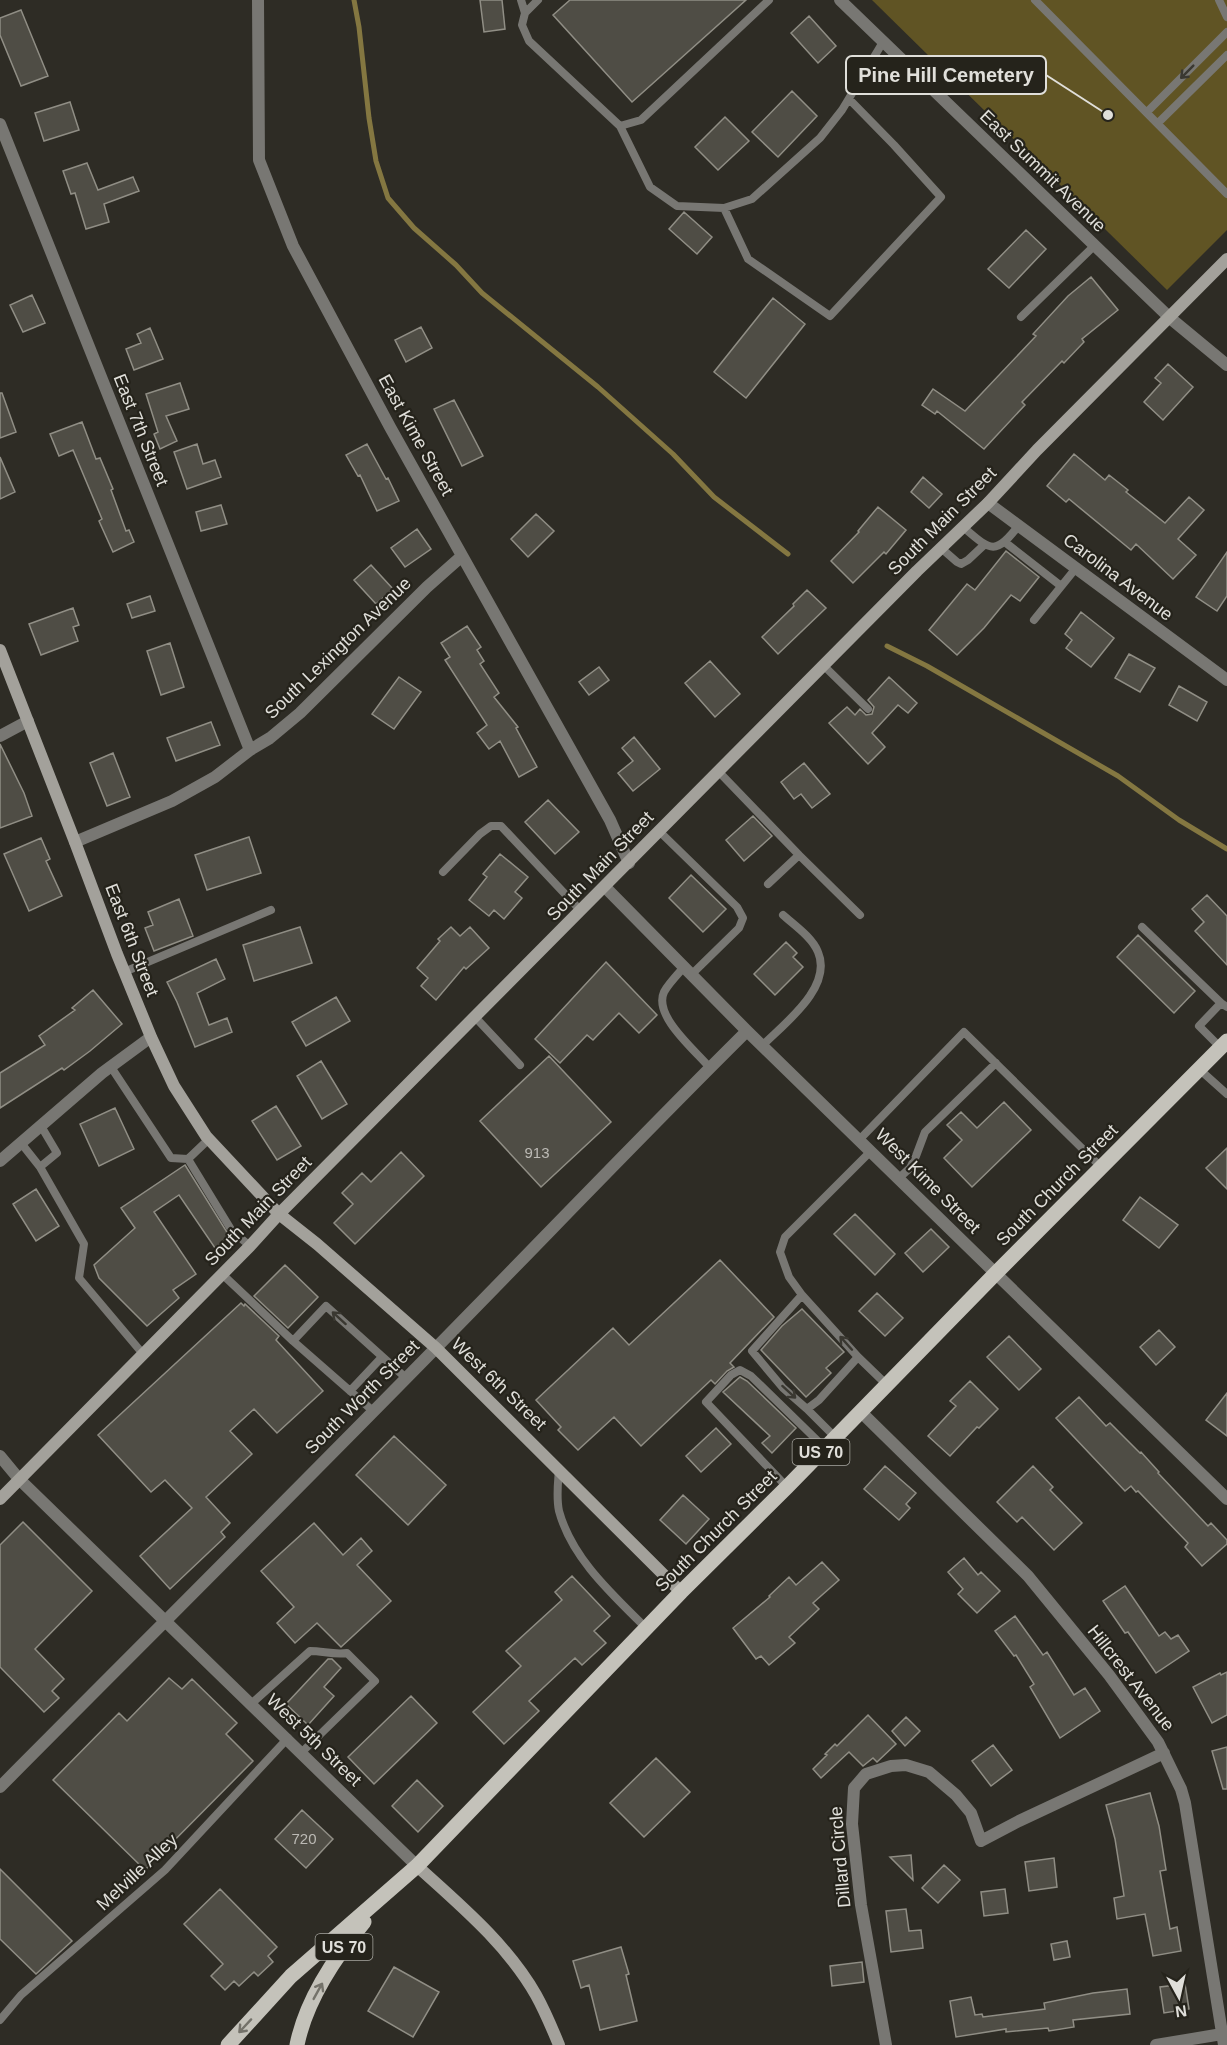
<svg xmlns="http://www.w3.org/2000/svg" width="1227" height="2045" font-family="Arial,sans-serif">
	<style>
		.green { fill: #605424 }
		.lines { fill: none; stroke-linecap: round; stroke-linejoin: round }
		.stream { stroke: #847741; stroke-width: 5 }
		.building { fill: #4f4d45; stroke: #908e85; stroke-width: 1.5 }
		.lane { stroke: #787773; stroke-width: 8 }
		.street { stroke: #787773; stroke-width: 12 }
		.secondary { stroke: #a3a19b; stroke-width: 12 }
		.primary { stroke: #c4c2ba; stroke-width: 15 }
		.oneway { stroke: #3a3831 }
		.oneway2 { stroke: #74726a }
		.labels { text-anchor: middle; stroke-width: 4.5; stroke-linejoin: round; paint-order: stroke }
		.number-label { font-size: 15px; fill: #bcbab5 }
		.shield { fill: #25231b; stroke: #a8a7a1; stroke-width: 1.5 }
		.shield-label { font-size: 16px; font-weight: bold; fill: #e0dfda }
		.street-label { font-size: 18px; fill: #e0dfda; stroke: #25231b }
		.leader { fill: none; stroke: #e0dfda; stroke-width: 2 }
		.callout-dot { fill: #e0dfda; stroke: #25231b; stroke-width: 2 }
		.callout { fill: #25231b; stroke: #e0dfda; stroke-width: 2 }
		.callout-label { font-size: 20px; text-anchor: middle; font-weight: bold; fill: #e0dfda }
	</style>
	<rect width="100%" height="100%" fill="#2e2c25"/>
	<path class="green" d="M872,0H1227V230L1167,290Z"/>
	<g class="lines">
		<path class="stream" d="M354,0L359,27L369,118L376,161L388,198L414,228L456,265L482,293L598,387L673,454L714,497L788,554
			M887,646L927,666L1118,776L1179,820L1227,849"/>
	</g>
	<path class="building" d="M480,0H502L505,29L484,32Z
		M570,0H746L632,102L553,15Z
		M21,10L48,76L21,86L0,35V18Z
		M809,16L836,46L818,63L791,33Z
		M792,91L817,116L778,157L752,132Z
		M70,102L79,130L44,141L35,113Z
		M725,117L749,141L718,170L695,147Z
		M87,163L98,190L133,177L139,191L104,204L109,222L86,229L75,193L71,194L63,171Z
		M684,212L712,237L697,254L669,229Z
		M1026,230L1046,249L1009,288L988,269Z
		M1091,277L1118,310L1082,339L1084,342L1064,363L1062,361L1022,402L1025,405L984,449L937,411L935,414L922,405L933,389L965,411L1036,336L1033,334L1068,296Z
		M32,295L45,323L23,332L10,305Z
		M773,298L805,324L746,398L714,372Z
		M421,327L432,348L406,362L395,340Z
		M150,328L163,359L134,370L126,349L141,343L137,334Z
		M1168,364L1193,387L1163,420L1144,402L1161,383L1155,378Z
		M180,383L189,409L166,416L177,441L160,449L154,434L158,432L146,394Z
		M0,393H2L16,432L0,438Z
		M454,400L483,456L462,466L434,409Z
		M82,422L96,459L100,458L113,489L111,490L126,531L129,530L134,542L113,552L99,521L102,519L73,450L59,456L50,434Z
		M197,444L203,464L215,460L221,477L187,489L174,452Z
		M367,444L386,479L388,478L399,501L377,511L360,475L358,476L346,455Z
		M1074,454L1105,480L1109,475L1128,490L1126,492L1165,523L1189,497L1204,510L1178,539L1196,555L1173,579L1136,544L1131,550L1069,499L1066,502L1047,486Z
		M0,457L15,492L0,499Z
		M923,477L942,494L929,508L911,492Z
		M221,505L227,524L201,531L196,512Z
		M878,507L906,530L886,554L884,552L853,583L831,561L859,532L858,531Z
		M536,514L554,531L528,557L511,539Z
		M417,529L431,549L405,567L391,548Z
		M1006,551L1039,577L1020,601L1011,595L984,628L957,655L929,630L967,584L975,590Z
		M1227,552V596L1217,611L1196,597Z
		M371,565L393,589L376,604L354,580Z
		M807,590L826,608L778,654L762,637L794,606L793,604Z
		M150,596L155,611L132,618L127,604Z
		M73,608L79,625L73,627L78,641L41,655L29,624Z
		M1081,612L1114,638L1091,667L1066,648L1072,640L1065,634Z
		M467,626L481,647L477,650L484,661L480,664L499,693L494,697L518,727L516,728L537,767L519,777L500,741L489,749L477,733L487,725L445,660L450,657L441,643Z
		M170,643L184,687L161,695L147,651Z
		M1129,654L1155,668L1140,692L1115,678Z
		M710,661L740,694L715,717L685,683Z
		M599,667L609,680L589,695L579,682Z
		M399,677L421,692L394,729L372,714Z
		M889,677L917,703L908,713L898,705L872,733L885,747L868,764L829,723L847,707L855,715L860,709L866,715L872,714L874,707L868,700Z
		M1179,686L1207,702L1197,721L1169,705Z
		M211,722L220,745L176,761L167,738Z
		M634,737L660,769L633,791L618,773L633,761L622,748Z
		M0,744L24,793L32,816L0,828Z
		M113,753L130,797L107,806L90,763Z
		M804,763L830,794L812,808L801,794L794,799L781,782Z
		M548,800L579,832L555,854L525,822Z
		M753,816L772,836L744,861L726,840Z
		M249,837L261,873L207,890L195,855Z
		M41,838L50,859L46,861L62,896L29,911L4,854Z
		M500,854L528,877L515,892L522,898L504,919L494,910L489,916L469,900L487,877L483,874Z
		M691,875L726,909L703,932L669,898Z
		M1207,895L1227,916V965L1195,931L1204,922L1192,909Z
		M179,899L193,936L154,951L145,928L153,925L148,912Z
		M300,927L312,963L254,981L243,945Z
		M451,927L460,936L470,927L489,948L466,969L464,967L436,1000L421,986L428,978L417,968L440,941L438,939Z
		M1138,935L1195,991L1174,1013L1117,957Z
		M786,942L797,953L793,957L803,967L775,995L754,974Z
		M216,959L225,979L197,993L209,1025L227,1018L232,1032L195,1047L177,1002L167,982Z
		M606,962L657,1015L639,1033L619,1013L593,1040L587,1035L560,1063L535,1039Z
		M93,990L122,1024L90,1051L64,1070L62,1068L0,1108V1073L45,1045L39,1036L75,1010L72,1008Z
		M336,997L350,1021L306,1046L292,1022Z
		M549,1056L611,1122L541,1187L480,1121Z
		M321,1061L347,1104L322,1119L297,1076Z
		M1004,1102L1031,1130L972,1187L944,1158L962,1140L947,1125L961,1112L977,1128Z
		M276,1106L301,1146L277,1160L252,1121Z
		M115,1108L134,1149L99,1166L80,1124Z
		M1227,1148V1189L1206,1168Z
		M401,1152L424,1176L355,1244L334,1223L353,1204L342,1193L362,1173L371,1182Z
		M185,1165L230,1237L215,1248L179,1195L154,1212L196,1274L173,1290L179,1298L147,1326L99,1278L94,1265L135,1228L121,1208Z
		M36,1189L59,1226L36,1241L13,1204Z
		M1140,1197L1178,1225L1159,1248L1123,1220Z
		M855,1214L895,1254L875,1275L834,1234Z
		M931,1229L949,1247L923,1272L905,1253Z
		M720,1260L774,1317L730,1363L734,1367L727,1371L715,1384L711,1380L641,1446L614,1417L578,1450L558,1430L561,1427L536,1400L613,1328L629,1345Z
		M285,1265L318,1297L288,1328L254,1296Z
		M877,1293L903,1318L885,1336L859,1311Z
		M241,1303L244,1306L245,1304L279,1336L276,1340L323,1391L277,1433L254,1409L230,1431L252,1454L206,1497L230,1523L221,1532L225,1537L170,1589L140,1556L192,1508L165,1480L151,1492L98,1435Z
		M802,1309L844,1352L826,1368L831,1373L806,1397L761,1350L782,1326Z
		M1159,1330L1175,1347L1156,1365L1140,1347Z
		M1009,1336L1041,1369L1019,1390L987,1357Z
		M740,1377L747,1381L796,1428L772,1453L762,1443L770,1436L723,1392Z
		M970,1381L998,1409L979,1428L977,1427L950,1456L928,1436L956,1406L950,1401Z
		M1227,1393V1436L1206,1420Z
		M1079,1397L1106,1426L1110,1423L1140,1453L1141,1452L1159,1472L1158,1473L1208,1526L1211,1523L1227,1540V1544L1202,1566L1185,1547L1188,1543L1138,1491L1136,1492L1131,1486L1125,1491L1056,1418Z
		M716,1428L731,1444L701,1472L686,1456Z
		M394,1436L446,1485L408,1525L356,1475Z
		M885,1466L916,1493L906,1504L910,1508L899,1520L864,1489Z
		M1033,1466L1053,1487L1050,1490L1082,1523L1054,1550L1022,1517L1017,1522L997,1502Z
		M683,1495L709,1519L686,1544L660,1520Z
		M23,1522L92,1591L35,1649L64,1679L52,1691L59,1698L44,1712L0,1667V1545Z
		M314,1523L343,1555L361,1538L372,1551L357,1565L391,1601L341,1647L317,1623L295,1643L277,1623L294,1607L261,1571Z
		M964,1558L978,1575L981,1572L1000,1591L977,1613L958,1594L963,1589L948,1572Z
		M822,1562L839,1580L813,1603L819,1609L789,1637L795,1643L769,1665L761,1656L756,1659L733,1628L770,1597L769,1596L789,1577L796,1585Z
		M572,1576L610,1616L594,1631L606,1643L582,1665L575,1658L529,1701L539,1711L504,1744L473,1712L521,1666L506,1651L562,1600L555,1592Z
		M1125,1586L1159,1636L1165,1632L1171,1639L1178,1635L1189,1651L1156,1673L1128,1632L1125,1633L1103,1601Z
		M1015,1616L1043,1655L1047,1652L1074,1695L1085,1688L1100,1711L1060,1738L1030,1687L1034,1684L1016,1655L1014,1656L995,1631Z
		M328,1659H332L341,1668L324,1687L334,1696L308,1725L286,1704Z
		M1227,1672V1715L1212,1723L1193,1687L1220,1673L1221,1675Z
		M169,1678L182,1689L192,1679L237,1723L226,1734L253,1761L145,1870L53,1780L119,1713L127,1721Z
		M411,1696L437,1723L374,1784L348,1757Z
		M868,1715L896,1744L877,1762L873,1758L863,1766L849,1752L821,1778L813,1769L827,1755L825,1754L835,1744L837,1746Z
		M906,1717L920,1731L905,1746L892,1731Z
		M993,1745L1012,1770L991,1786L972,1761Z
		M1227,1747V1789H1223L1212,1751Z
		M656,1758L690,1792L644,1837L610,1803Z
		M417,1780L443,1806L418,1832L392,1806Z
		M1150,1793L1159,1826L1166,1870L1160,1871L1170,1929L1177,1927L1181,1951L1153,1956L1145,1914L1117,1919L1114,1898L1124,1896L1115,1839L1106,1805Z
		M302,1810L333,1839L306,1868L275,1839Z
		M911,1855L913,1880L890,1857Z
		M1054,1858L1057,1887L1029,1891L1025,1862Z
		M944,1865L960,1880L938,1903L922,1888Z
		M0,1869L72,1941L36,1974L0,1939Z
		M220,1889L277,1947L268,1956L273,1962L258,1976L254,1972L239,1986L234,1981L225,1990L211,1976L223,1964L184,1924Z
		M1005,1889L1008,1913L984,1916L981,1892Z
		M906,1909L909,1931L921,1930L923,1948L891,1952L886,1911Z
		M1067,1941L1070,1957L1054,1960L1051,1944Z
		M621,1947L629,1974L626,1975L637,2021L600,2030L589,1985L581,1988L573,1961Z
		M862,1962L864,1982L832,1986L830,1966Z
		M394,1967L439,1992L413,2037L368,2011Z
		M1185,1984L1189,2009L1164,2013L1160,1987Z
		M1127,1989L1130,2014L1073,2020L1074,2027L1049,2031L1048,2028L1006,2032V2029L956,2037L950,2001L971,1997L975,2015L982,2014L983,2017L1045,2009L1044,2003L1093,1993Z"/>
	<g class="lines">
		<path class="lane" d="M521,0L525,13
			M538,0L525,13L522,25L529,41L620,126L650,187L677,206L724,208L752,199L820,138L842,110L883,42
			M1035,0L1227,194
			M1219,0L1227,17
			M1147,112L1227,32
			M1158,123L1227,55
			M620,126L641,120L769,0
			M724,208L748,259L830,316L941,197L894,145L849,99
			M1021,317L1094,246
			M963,527C990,550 995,557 1019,525
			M1006,543L1061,586
			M941,548L957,562L961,564L968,560L984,545
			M1034,620L1076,568
			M823,665L868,709
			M718,771L799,855L860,915
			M659,831L737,907L743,918L739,928L692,974
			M443,872L480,834L491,826H501L581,911
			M768,884L799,855
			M1142,927L1221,1003
			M685,966C678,974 669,983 664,992C653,1016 695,1050 710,1068
			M124,972L271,910
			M475,1017L520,1065
			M763,1045C785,1023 833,987 818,952C812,937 794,925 783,915
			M1220,1047L1199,1026L1221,1003L1227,1007
			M111,1067L171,1158L188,1159
			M1199,1069L1227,1094
			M209,1139L188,1159L232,1231L250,1246
			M860,1139L964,1032L1102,1168
			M21,1143L40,1167L84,1244L79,1278L143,1354
			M40,1167L57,1153L41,1126
			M899,1178L910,1168L916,1156L925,1132L996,1063
			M222,1274L293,1341
			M802,1295L789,1277L780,1252L785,1237L871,1151
			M858,1357L819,1400L807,1409L783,1388L752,1351L802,1295L858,1357L887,1385
			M350,1391L382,1357
			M807,1409L835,1437
			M373,1411L293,1341L326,1306L406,1378
			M559,1469C558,1483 556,1497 559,1511C572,1559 613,1595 647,1629
			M787,1487L706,1402L731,1375L740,1370L751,1376L825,1448
			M251,1704L310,1651C323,1651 334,1655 347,1653L375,1681L302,1752
			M0,2020L21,1995L165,1870L288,1738"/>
		<path class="street" d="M258,0L259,160L293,246L390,427L610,820L629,863
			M840,0L1170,318L1227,365
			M0,124L250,750
			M988,503L1227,680
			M0,736L28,721
			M75,842L172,801L215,777L250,750L270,738L300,713L427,587L462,556
			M605,887L747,1031L1227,1499
			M0,1161L102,1073L151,1037
			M860,1411L1028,1576L1109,1675L1158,1742L1181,1789L1185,1803L1224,2045
			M0,1456L19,1479L417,1866
			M0,1787C158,1628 317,1470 474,1309C565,1216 655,1122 747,1031
			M886,2045L861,1905L852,1824L854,1788L866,1774L891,1766L906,1765L929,1772L956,1795L971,1813L981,1841L1019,1821L1164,1753
			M1156,2045L1222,2034"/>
		<path class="secondary" d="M0,650L75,842L117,954L151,1037L174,1086L206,1136L279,1214L317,1244L436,1348L681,1592
			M0,1499L250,1246L279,1214L917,571L988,503L1037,450L1227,259
			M417,1866C460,1905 507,1944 536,1995C545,2011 552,2028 559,2045"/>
		<path class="primary" d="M228,2045L291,1976L417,1866L681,1592L787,1487L996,1273L1227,1041
			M297,2045C306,2000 335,1957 364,1922"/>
	</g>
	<defs><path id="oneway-shaft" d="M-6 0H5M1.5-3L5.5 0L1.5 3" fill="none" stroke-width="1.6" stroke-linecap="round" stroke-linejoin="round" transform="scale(1.5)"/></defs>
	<g class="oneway">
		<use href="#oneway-shaft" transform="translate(1187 72) rotate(135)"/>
		<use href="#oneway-shaft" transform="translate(339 1318) rotate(-138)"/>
		<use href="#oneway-shaft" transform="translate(846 1343) rotate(-132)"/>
		<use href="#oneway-shaft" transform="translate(789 1392) rotate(42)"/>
	</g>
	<g class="oneway2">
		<use href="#oneway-shaft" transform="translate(318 1991) rotate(-61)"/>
		<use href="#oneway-shaft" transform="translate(245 2026) rotate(133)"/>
	</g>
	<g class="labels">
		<g class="number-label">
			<text x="537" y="1158">913</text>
			<text x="304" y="1844">720</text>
		</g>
		<g class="shield">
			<rect x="792.5" y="1439" width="57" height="26" rx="4.5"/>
			<rect x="315.5" y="1934" width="57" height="26" rx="4.5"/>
		</g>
		<g class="shield-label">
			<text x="821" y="1458">US 70</text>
			<text x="344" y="1953">US 70</text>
		</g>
		<g class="street-label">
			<text transform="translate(1043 171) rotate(44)" y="6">East Summit Avenue</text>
			<text transform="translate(141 430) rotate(68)" y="6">East 7th Street</text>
			<text transform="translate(416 435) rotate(61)" y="6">East Kime Street</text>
			<text transform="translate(942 521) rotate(-45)" y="6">South Main Street</text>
			<text transform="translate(1118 577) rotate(37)" y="6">Carolina Avenue</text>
			<text transform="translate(338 648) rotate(-44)" y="6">South Lexington Avenue</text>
			<text transform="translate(600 866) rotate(-46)" y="6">South Main Street</text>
			<text transform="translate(132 940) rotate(69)" y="6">East 6th Street</text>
			<text transform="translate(928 1181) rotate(45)" y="6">West Kime Street</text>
			<text transform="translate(1057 1185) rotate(-45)" y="6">South Church Street</text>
			<text transform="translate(258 1211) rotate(-46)" y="6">South Main Street</text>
			<text transform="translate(499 1384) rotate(44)" y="6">West 6th Street</text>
			<text transform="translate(362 1397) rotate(-45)" y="6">South Worth Street</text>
			<text transform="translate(716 1531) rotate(-45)" y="6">South Church Street</text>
			<text transform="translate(1131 1678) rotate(52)" y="6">Hillcrest Avenue</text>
			<text transform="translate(314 1740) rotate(44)" y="6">West 5th Street</text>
			<text transform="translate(840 1857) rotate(-95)" y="6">Dillard Circle</text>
			<text transform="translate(137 1872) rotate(-43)" y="6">Melville Alley</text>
		</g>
	</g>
	<path class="leader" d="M1108 115L1046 75"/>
	<circle class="callout-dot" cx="1108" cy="115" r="6"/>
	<rect class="callout" x="846" y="56" width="200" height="38" rx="6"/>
	<g class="callout-label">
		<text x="946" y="82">Pine Hill Cemetery</text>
	</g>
	<g transform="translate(1179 1997) rotate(172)" stroke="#25231b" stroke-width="4.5" paint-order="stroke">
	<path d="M0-4.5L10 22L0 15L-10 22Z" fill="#e0dfda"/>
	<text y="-9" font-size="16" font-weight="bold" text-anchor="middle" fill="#e0dfda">N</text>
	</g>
</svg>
